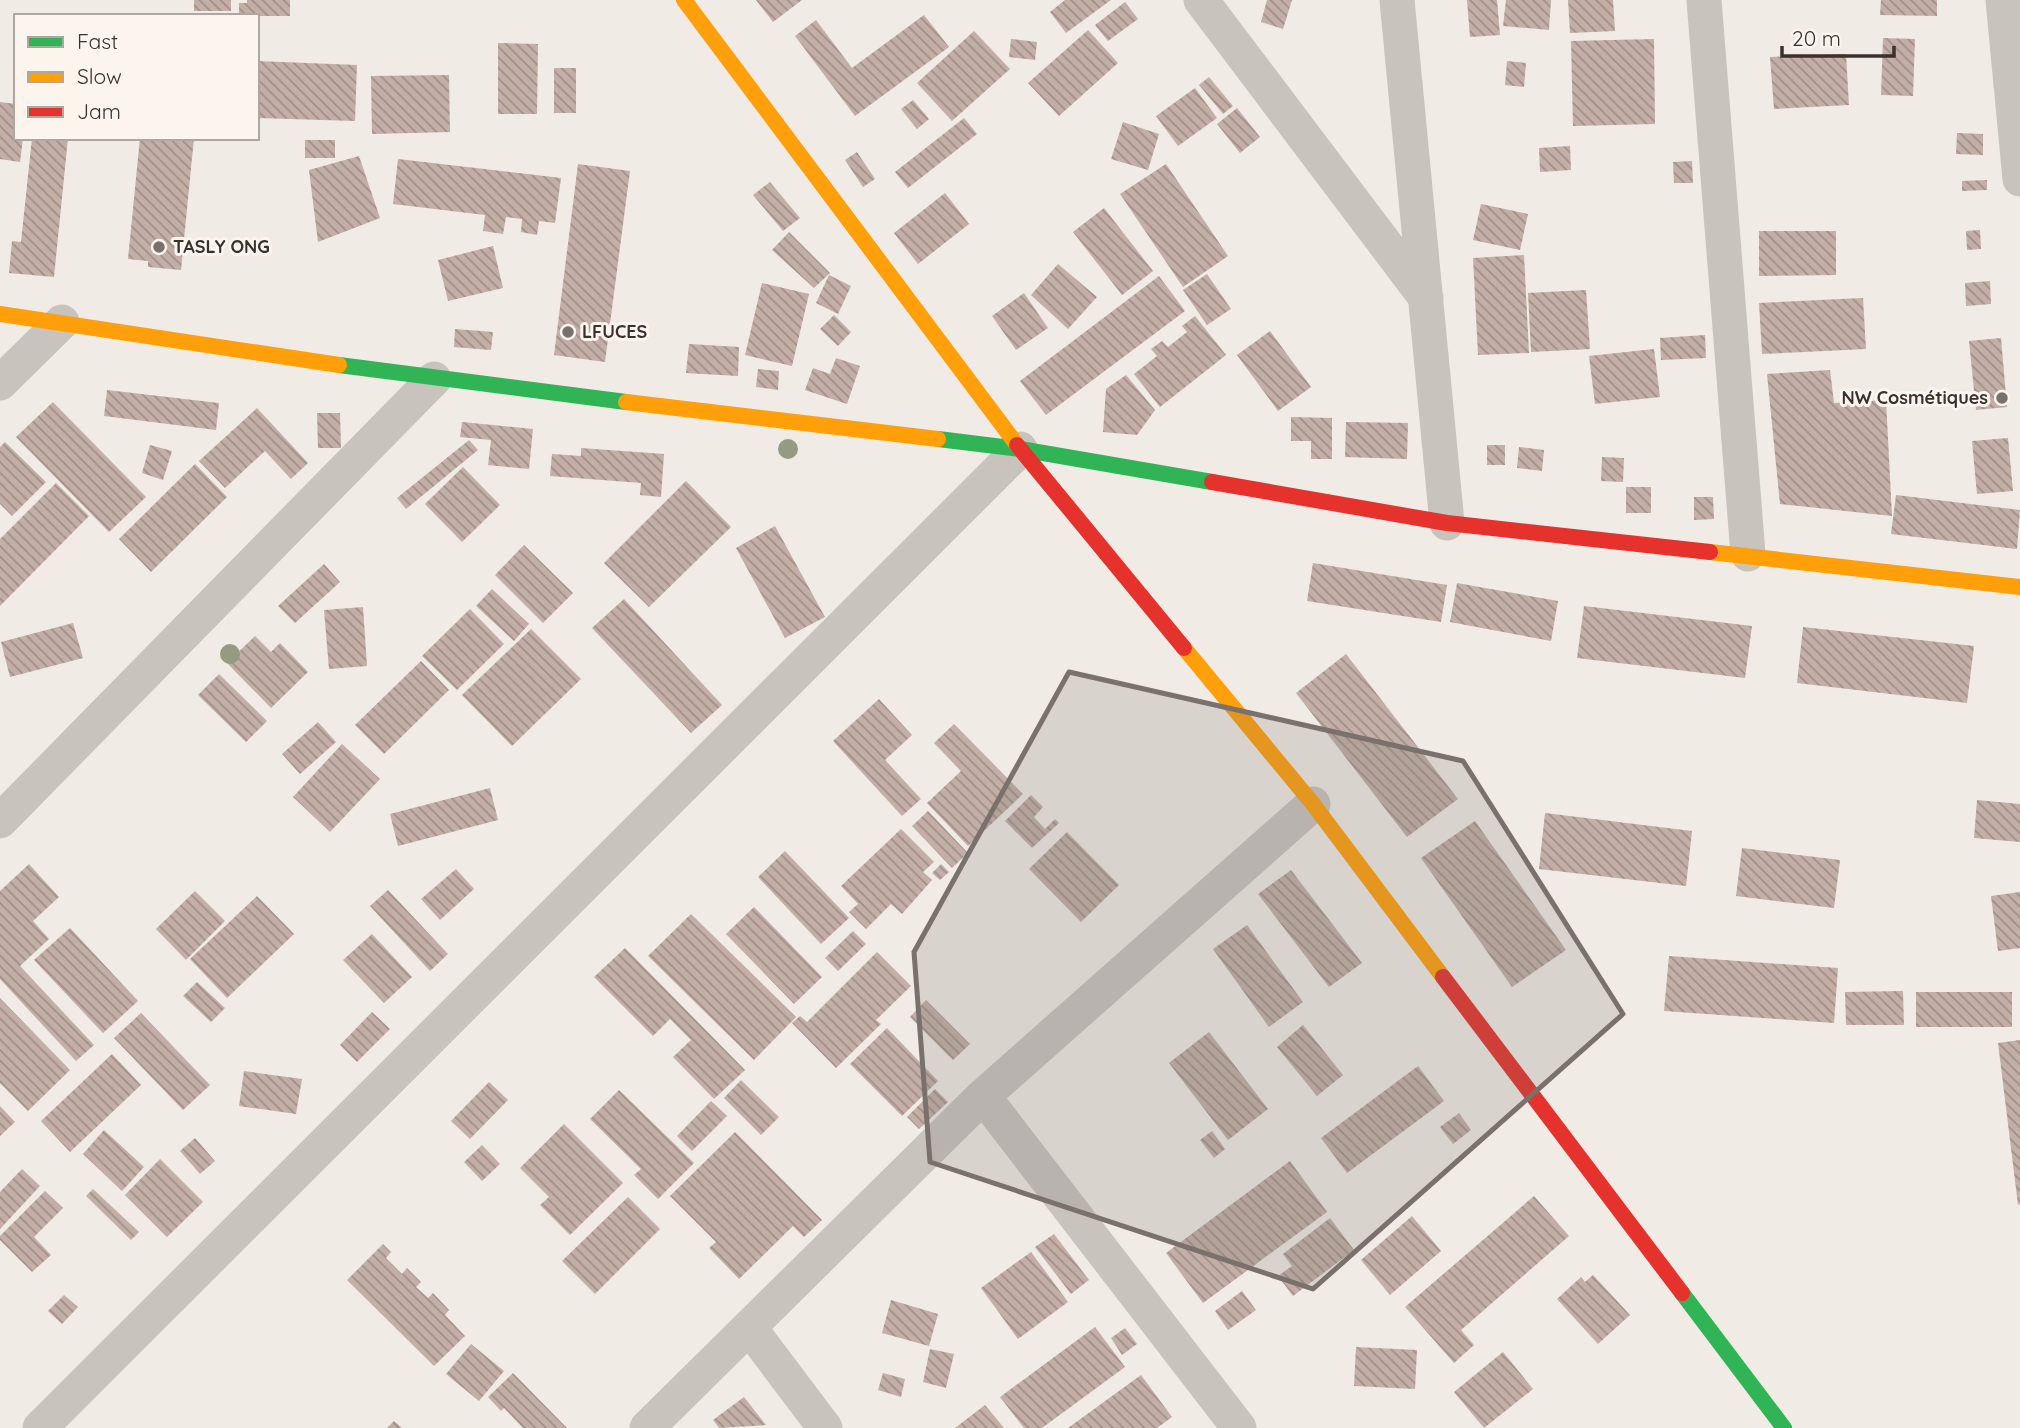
<svg xmlns="http://www.w3.org/2000/svg" width="2020" height="1428" font-family="Quicksand,sans-serif">
	<style>
		.building { fill: url(#building-back-hatch) }
		.lines { fill: none; stroke-linecap: round; stroke-linejoin: round }
		.street { stroke: #c9c3be; stroke-width: 35 }
		.fast { stroke: #30b455; stroke-width: 16 }
		.slow { stroke: #ff9f0a; stroke-width: 16 }
		.jam { stroke: #e5322d; stroke-width: 16 }
		.tree { fill: #959b80 }
		.marked { fill: #7a716c; fill-opacity: 0.2; stroke: #7a716c; stroke-width: 5; stroke-linejoin: round }
		.poi-dot { fill: #7a716c; stroke: #fbf5ee; stroke-width: 2.5 }
		.labels { text-anchor: middle; stroke-width: 6; stroke-linejoin: round; paint-order: stroke }
		.poi-label { font-size: 18px; font-weight: bold; fill: #3b302b; stroke: #fbf5ee; text-anchor: start }
	</style>
	<defs>
		<pattern id="building-back-hatch" width="6" height="6" patternUnits="userSpaceOnUse" patternTransform="scale(1.75)"><rect width="6" height="6" fill="#c3afa7"/><path d="M-1 5l2 2M0 0l6 6M5-1l2 2" fill="none" stroke="#a08f88"/></pattern>
	</defs>
	<rect width="100%" height="100%" fill="#f0ebe5"/>
	<path class="building" d="M194,0H231V11H194Z
		M247,0H290V16H239V3H247Z
		M756,0H802L773,22Z
		M1065,0H1111L1066,33L1050,12Z
		M1267,0H1292L1283,29L1261,22Z
		M1467,0H1497L1500,35L1470,37Z
		M1506,0H1551L1549,30L1503,26Z
		M1568,0H1613L1615,31L1570,33Z
		M1881,0H1937V16L1880,15Z
		M1125,2L1138,19L1108,41L1095,25Z
		M924,15L949,47L855,116L795,36L816,20L852,68Z
		M1088,30L1118,63L1059,116L1028,83Z
		M974,31L1010,69L952,121L917,83Z
		M1883,38L1915,39L1913,96L1881,95Z
		M1011,39L1037,42L1035,60L1009,57Z
		M1654,39L1655,124L1573,126L1571,41Z
		M498,43L538,44L537,114H498Z
		M1846,54L1849,105L1774,109L1770,57Z
		M257,61L357,65L355,121L257,118Z
		M1507,61L1526,63L1524,87L1505,85Z
		M554,68H576V113H554Z
		M449,75L450,132L372,134L371,76Z
		M1209,77L1233,106L1223,114L1199,85Z
		M1195,88L1217,118L1178,146L1156,116Z
		M913,100L929,119L917,129L901,109Z
		M0,102L16,104V138H23L20,162L0,159Z
		M1237,108L1260,137L1240,153L1217,124Z
		M964,118L977,134L908,188L895,172Z
		M1123,122L1159,134L1148,170L1111,159Z
		M1957,133L1983,134V155L1956,154Z
		M32,138H68L54,277L9,273L12,241L21,242Z
		M140,138H194L181,270L148,267V261L128,259Z
		M305,140H335V158H305Z
		M1570,146L1571,170L1540,172L1539,148Z
		M857,152L875,179L863,187L845,160Z
		M359,156L380,218L318,242L309,170Z
		M398,159L561,178L555,223L539,221L537,235L521,232L522,219L506,217L503,234L483,231L485,215L393,204Z
		M1692,161L1693,183H1674L1673,162Z
		M578,164L630,171L605,362L554,355Z
		M1166,164L1228,256L1183,287L1120,194Z
		M1987,180V190L1962,191V181Z
		M770,182L800,218L783,231L753,195Z
		M945,193L969,224L918,264L894,233Z
		M1481,204L1528,214L1520,250L1473,240Z
		M1104,208L1153,271L1122,295L1073,232Z
		M1980,230L1981,249L1967,250L1966,231Z
		M1759,231H1836V275L1759,276Z
		M789,232L830,273L814,288L772,250Z
		M493,246L503,288L448,301L438,260Z
		M1524,255L1529,353L1478,355L1473,258Z
		M1058,264L1097,297L1068,329L1031,295Z
		M1207,274L1231,309L1207,325L1183,290Z
		M829,275L851,286L838,314L816,303Z
		M1159,276L1185,311L1046,415L1020,381Z
		M1990,281L1991,304L1966,306L1965,283Z
		M762,283L809,294L792,366L745,355Z
		M1586,290L1590,349L1531,352L1528,293Z
		M1024,293L1048,328L1016,350L992,316Z
		M1863,298L1866,349L1762,354L1759,303Z
		M834,315L851,332L838,346L820,329Z
		M1195,316L1226,355L1160,407L1134,374L1157,356L1151,349L1162,341L1168,347L1187,332L1182,326Z
		M455,329L493,332L491,350L454,347Z
		M1270,331L1311,387L1278,411L1237,355Z
		M1705,335L1706,358L1661,360L1660,338Z
		M2001,338L2007,407L1976,410L1969,341Z
		M689,344L739,347L738,376L686,373Z
		M1654,349L1660,397L1595,404L1589,356Z
		M836,358L860,366L847,404L805,390L813,368L830,374Z
		M758,369L779,371L778,390L756,387Z
		M1830,370L1834,403L1886,400L1892,516L1780,504L1767,374Z
		M1126,375L1155,410L1137,435L1103,432L1106,389Z
		M107,390L219,403L216,430L104,416Z
		M53,402L146,497L109,532L16,437Z
		M257,408L308,463L291,479L265,451L225,488L199,461Z
		M317,413H340L341,448H318Z
		M1291,417L1332,418V459H1311V441H1291Z
		M462,422L533,429L529,469L488,465L491,440L460,437Z
		M1346,422L1408,423L1407,459L1345,457Z
		M2008,438L2013,491L1977,494L1972,441Z
		M469,440L478,450L406,509L397,498Z
		M5,442L46,482L12,516L0,504V447Z
		M150,445L172,451L163,480L142,473Z
		M1487,445H1505V465H1487Z
		M1519,447L1544,450L1542,471L1517,468Z
		M581,448L664,454L661,497L640,495L641,483L550,476L552,454L581,456Z
		M1602,457L1624,458L1623,482L1601,481Z
		M195,464L227,497L151,572L119,539Z
		M463,467L500,505L462,542L425,504Z
		M686,481L731,527L649,607L604,563Z
		M56,483L89,516L0,606V539Z
		M1626,487H1651V513H1626Z
		M1896,495L2020,510L2017,549L1891,534Z
		M1694,497H1713L1714,519L1694,520Z
		M775,526L825,617L785,638L736,548Z
		M524,545L573,593L543,623L495,575Z
		M1313,563L1447,585L1441,622L1307,601Z
		M324,564L340,582L295,623L278,606Z
		M1457,583L1558,601L1551,641L1450,622Z
		M492,589L529,624L514,641L476,606Z
		M624,599L722,705L691,733L592,628Z
		M1584,606L1752,626L1745,678L1577,658Z
		M363,607L367,666L329,669L324,610Z
		M470,609L504,644L457,690L422,656Z
		M73,623L83,658L10,677L1,642Z
		M1803,627L1974,646L1967,703L1797,683Z
		M531,629L581,679L512,746L462,695Z
		M255,636L271,652L280,643L308,672L271,708L227,663Z
		M1346,654L1458,799L1407,837L1296,693Z
		M421,661L449,690L384,754L355,725Z
		M219,674L267,721L246,742L198,695Z
		M879,699L912,735L885,760L921,799L902,816L833,741Z
		M318,722L336,742L300,774L282,754Z
		M954,724L1023,794L968,846L927,803L961,771L934,743Z
		M342,744L380,779L330,832L293,797Z
		M490,788L498,820L398,846L390,814Z
		M1031,795L1043,807L1034,817L1045,829L1055,819L1059,823L1032,848L1005,821Z
		M1977,800L2020,804V842L1974,838Z
		M928,811L968,853L952,868L912,826Z
		M1545,813L1692,831L1686,886L1539,869Z
		M1475,821L1566,950L1512,987L1421,858Z
		M901,829L934,862L923,872L932,880L902,914L891,904L866,929L849,912L858,904L841,886Z
		M1067,832L1119,885L1081,922L1029,869Z
		M1742,848L1840,860L1834,908L1736,896Z
		M785,851L849,918L821,944L758,877Z
		M29,864L59,897L33,921L49,939L20,966L94,1045L76,1061L0,979V891Z
		M941,864L949,872L940,880L932,873Z
		M456,869L474,889L440,920L421,899Z
		M1291,870L1362,963L1329,987L1258,894Z
		M388,890L448,954L430,971L370,906Z
		M195,891L225,921L186,960L156,929Z
		M2020,892V948L1998,951L1991,896Z
		M257,896L294,934L227,998L190,959Z
		M754,907L822,977L794,1004L726,934Z
		M691,914L796,1017L754,1060L648,956Z
		M1247,925L1303,1002L1269,1027L1213,949Z
		M70,928L138,1001L103,1033L34,960Z
		M853,931L866,944L838,971L825,958Z
		M372,934L412,977L384,1003L343,960Z
		M625,948L745,1070L714,1099L673,1057L691,1040L670,1019L653,1036L594,977Z
		M877,952L911,986L876,1020L881,1024L836,1068L792,1023L800,1016L807,1022Z
		M1669,956L1838,968L1834,1023L1664,1011Z
		M197,982L225,1008L211,1022L183,996Z
		M1903,991L1904,1025H1846L1845,992Z
		M1916,992H2012V1027H1916Z
		M0,998L70,1070L28,1111L0,1083Z
		M926,1000L970,1044L953,1060L910,1017Z
		M372,1012L390,1029L357,1062L340,1045Z
		M141,1013L210,1085L183,1110L114,1038Z
		M1303,1025L1343,1075L1317,1096L1277,1047Z
		M887,1028L938,1081L902,1116L850,1064Z
		M1209,1032L1268,1109L1228,1140L1169,1063Z
		M2020,1040V1204L2018,1205L1998,1043Z
		M112,1054L141,1085L70,1152L41,1121Z
		M1418,1066L1444,1101L1347,1173L1321,1138Z
		M244,1071L302,1079L296,1114L239,1106Z
		M741,1080L779,1117L761,1135L724,1098Z
		M489,1082L508,1100L470,1139L451,1121Z
		M935,1089L948,1102L919,1129L907,1117Z
		M619,1090L694,1163L658,1199L634,1175L641,1169L590,1119Z
		M711,1101L727,1116L692,1151L677,1136Z
		M0,1106L15,1122L0,1136Z
		M1459,1113L1471,1130L1453,1144L1440,1127Z
		M564,1124L623,1183L570,1235L540,1205L549,1197L520,1168Z
		M104,1130L144,1167L122,1191L83,1154Z
		M1212,1131L1225,1149L1214,1158L1200,1140Z
		M735,1132L822,1220L804,1237L793,1226L739,1279L709,1248L716,1242L670,1196Z
		M195,1138L215,1161L200,1174L180,1151Z
		M482,1145L500,1164L482,1181L464,1162Z
		M160,1159L203,1202L167,1237L125,1195Z
		M1290,1161L1327,1212L1203,1303L1166,1253Z
		M22,1169L40,1186L0,1229V1192Z
		M93,1189L139,1232L131,1240L86,1196Z
		M45,1191L63,1208L34,1237L51,1255L32,1272L0,1240V1236Z
		M1534,1196L1569,1236L1461,1330L1474,1345L1454,1363L1405,1307Z
		M628,1197L660,1229L595,1294L562,1261Z
		M1412,1216L1441,1251L1390,1295L1361,1260Z
		M1330,1218L1354,1250L1293,1296L1278,1276L1292,1266L1283,1254Z
		M1054,1234L1089,1280L1071,1294L1035,1247Z
		M383,1244L391,1252L386,1258L402,1274L407,1268L421,1282L416,1287L428,1298L433,1293L449,1310L445,1315L465,1336L434,1366L347,1280Z
		M1031,1252L1068,1302L1018,1339L981,1288Z
		M1593,1275L1630,1315L1598,1344L1557,1299L1581,1277L1585,1282Z
		M1242,1291L1256,1310L1228,1330L1215,1311Z
		M64,1295L78,1307L62,1324L48,1311Z
		M891,1300L938,1314L929,1346L882,1333Z
		M1095,1327L1125,1367L1042,1428H1024L1000,1397Z
		M1125,1328L1137,1344L1122,1355L1111,1338Z
		M471,1344L504,1371L479,1401L446,1374Z
		M1356,1347L1417,1350L1415,1389L1354,1386Z
		M930,1349L954,1354L946,1388L923,1382Z
		M1503,1352L1533,1389L1484,1428L1454,1392Z
		M513,1373L567,1428H523L504,1408L501,1411L488,1397Z
		M883,1373L905,1379L901,1397L878,1390Z
		M1141,1375L1172,1417L1157,1428H1068Z
		M744,1397L766,1425L719,1428L713,1420Z
		M985,1405L1004,1428H955Z
		M394,1421L402,1428H387Z"/>
	<g class="lines">
		<path class="street" d="M1201,0L1426,298
			M1397,0L1447,523
			M1704,0L1748,554
			M2003,0L2020,179
			M0,383L62,322
			M0,821L434,379
			M983,1096L1239,1428
			M749,1327L825,1428
			M40,1428L1020,449
			M647,1428L983,1096L1313,804"/>
		<path class="fast" d="M339,365L626,402
			M938,439L1020,449L1212,482
			M1682,1293L1784,1428"/>
		<path class="slow" d="M684,0L1017,445
			M0,314L339,365
			M626,402L938,439
			M1710,552L2020,587
			M1184,648L1313,804L1443,977"/>
		<path class="jam" d="M1017,445L1184,648
			M1212,482L1447,523L1710,552
			M1443,977L1682,1293"/>
	</g>
	<g class="tree">
		<circle cx="788" cy="449" r="10"/>
		<circle cx="230" cy="654" r="10"/>
	</g>
	<path class="marked" d="M1069,672L1463,761L1623,1014L1313,1289L930,1162L914,952Z"/>
	<g class="poi-dot">
		<circle cx="159" cy="247" r="7"/>
		<circle cx="568" cy="332" r="7"/>
		<circle cx="2002" cy="398" r="7"/>
	</g>
	<g class="labels">
		<g class="poi-label">
			<text x="173" y="253">TASLY ONG</text>
			<text x="582" y="338">LFUCES</text>
			<text x="1988" y="404" text-anchor="end">NW Cosmétiques</text>
		</g>
	</g>
	<rect x="14" y="14" width="245" height="126" fill="#fbf5ee" stroke="#aea6a0" stroke-width="2"/>
	<rect x="28" y="37" width="35" height="10" fill="#30b455" stroke="#aea6a0" stroke-width="2"/>
	<text x="77" y="49" font-size="21" fill="#3b302b">Fast</text>
	<rect x="28" y="72" width="35" height="10" fill="#ff9f0a" stroke="#aea6a0" stroke-width="2"/>
	<text x="77" y="84" font-size="21" fill="#3b302b">Slow</text>
	<rect x="28" y="107" width="35" height="10" fill="#e5322d" stroke="#aea6a0" stroke-width="2"/>
	<text x="77" y="119" font-size="21" fill="#3b302b">Jam</text>
	<path d="M1782 46v10h112v-10" fill="none" stroke="#3b302b" stroke-width="3.5"/>
	<text x="1792" y="46" font-size="21" fill="#3b302b" stroke="#fbf5ee" stroke-width="5" paint-order="stroke">20 m</text>
</svg>
